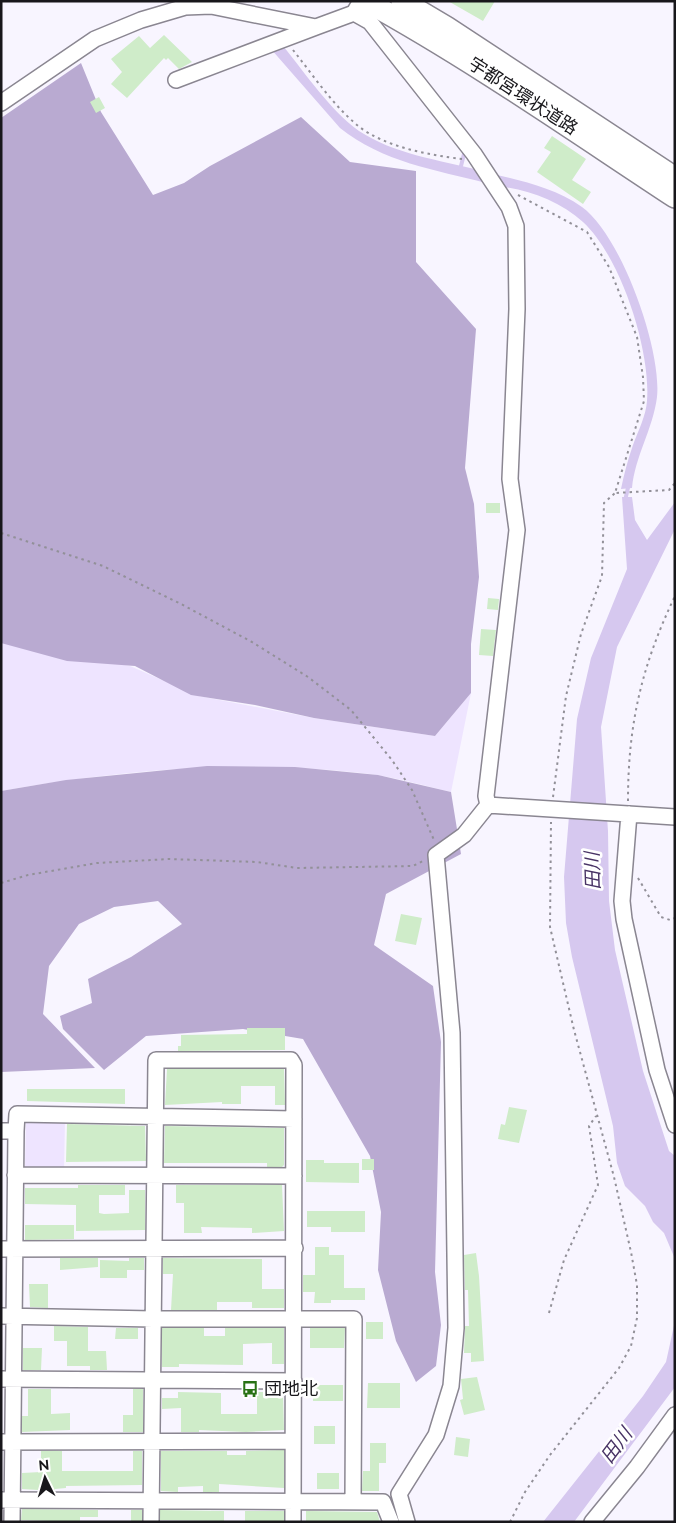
<svg xmlns="http://www.w3.org/2000/svg" width="676" height="1523" font-family="Raleway,'Noto Sans JP',sans-serif">
	<style>
		.green { fill: #eee4ff }
		.forest { fill: #b9aad1 }
		.water { fill: #d6c8ef }
		.lines { fill: none; stroke-linecap: round; stroke-linejoin: round }
		.stream { stroke: #d6c8ef; stroke-width: 4 }
		.building { fill: #cfecc9 }
		.minor-casing { stroke: #8a8691; stroke-width: 18 }
		.highway-casing { stroke: #8a8691; stroke-width: 24 }
		.path { stroke: #929098; stroke-width: 2; stroke-dasharray: 2.5 4; stroke-linecap: butt }
		.minor { stroke: #fff; stroke-width: 15 }
		.highway { stroke: #fff; stroke-width: 21 }
		.labels { text-anchor: middle; stroke-width: 5; stroke-linejoin: round; paint-order: stroke }
		.street-label { font-size: 18px; fill: #18171b; stroke: #fff }
		.poi-label { font-size: 18px; fill: #18171b; stroke: #fff; text-anchor: start }
		.water-label { font-size: 19px; font-style: italic; fill: #483365; stroke: #fff }
	</style>
	<rect width="100%" height="100%" fill="#f8f5ff"/>
	<path class="green" d="M1,640L130,666L199,696L314,718L435,736L471,693L451,792C426,786 401,779 377,775C251,758 125,769 1,791Z
		M26,1121H65L64,1170L25,1169Z"/>
	<path class="forest" d="M81,63L101,112L153,195L184,183L210,166L301,117L350,162L416,171V262L476,329L465,468L474,504L479,577L471,644V693L435,736L314,718L255,705L191,695L135,666L67,661L1,643V118Z
		M207,766L295,767L378,775L451,792L461,854L386,894L374,945L433,986L441,1042L435,1272L441,1325L436,1366L416,1382L396,1341L378,1270L381,1212L370,1156L303,1039L243,1029L146,1036L104,1070L63,1029L60,1016L92,1003L88,979L131,957L182,924L158,901L114,907L79,924L49,966L43,1014L95,1068L1,1072V791L66,780Z"/>
	<path class="water" d="M283,46C306,74 329,109 359,131C394,154 439,160 479,170L486,183C436,170 382,162 340,128L271,49Z
		M497,175C527,182 556,189 582,207C621,235 662,349 657,397C653,429 635,456 632,488L621,489C624,474 628,459 633,445C638,431 646,416 647,401C651,351 621,257 583,222C562,203 532,191 504,187Z
		M622,497H632L635,520L647,540L675,502V529L617,647L601,727L608,831L609,901L615,950L643,1071L669,1151L675,1156V1259L664,1233L653,1222L645,1206L625,1186L617,1163L613,1126L572,957L566,923L564,877L577,719L591,658L627,569Z
		M675,1321V1387L574,1522H543L643,1396L666,1362Z"/>
	<g class="lines">
		<path class="stream" d="M460,170L465,150
			M625,501L629,483"/>
	</g>
	<path class="building" d="M448,1H495L483,21Z
		M164,35L192,62L179,69L168,58L166,60L164,58L127,98L111,84L122,72L111,59L139,36L150,48Z
		M99,97L105,108L96,113L90,102Z
		M552,136L586,159L572,180L591,192L583,204L537,172L551,152L544,148Z
		M486,503H500V513H486Z
		M488,598L499,599L498,610L487,609Z
		M481,629L496,630L493,656L479,655Z
		M401,914L422,918L416,945L395,941Z
		M247,1028H285V1050L178,1051V1046H181V1035L247,1034Z
		M167,1069H284L285,1105H275V1086H241V1104H222V1102L165,1105Z
		M27,1089H125V1104L27,1101Z
		M509,1107L527,1110L519,1143L498,1139L501,1124L505,1125Z
		M67,1124L145,1126L146,1161L66,1162Z
		M165,1126L284,1128V1165L282,1167H267V1163H164Z
		M362,1159H374V1170H362Z
		M306,1160H324V1163H359V1183L306,1182Z
		M78,1185H125V1195H99V1213L104,1214L129,1213V1190H145V1230L76,1231V1205L25,1204V1188H78Z
		M176,1185H282L284,1231L252,1233V1228L201,1227L202,1233H184V1203H176Z
		M307,1211H365V1232H331V1227H307Z
		M25,1225H74V1239L25,1240Z
		M315,1247H329V1255H344V1288H365V1300H331V1303H314L315,1292H303V1275H315Z
		M476,1253L479,1276L484,1361L471,1362V1353H464L465,1326H469L468,1290H465L464,1255Z
		M60,1258H98V1267L60,1270Z
		M129,1258H144V1270H127V1278H100V1260L129,1261Z
		M163,1258L262,1259V1289H284V1308H252V1302H217V1310H171L173,1274H163Z
		M29,1284H48V1308L30,1307Z
		M366,1322H383V1339H366Z
		M54,1326L88,1327V1351H106L107,1370H90V1366H67V1341H54Z
		M116,1328H138V1339H115Z
		M162,1328H204V1336H225V1328H284V1364H272V1343L243,1344V1365L179,1364V1367H162Z
		M310,1328H345L344,1348H310Z
		M23,1348H42L41,1370H23Z
		M477,1377L485,1410L464,1415L460,1400L463,1399L461,1379Z
		M368,1383H400V1408H367Z
		M313,1385H343V1401H313Z
		M28,1389H51V1414L70,1413V1430L22,1432V1416H28Z
		M133,1389H143V1432H123V1415H133Z
		M178,1392L221,1393V1414H257V1392H283L284,1430L246,1432L199,1430V1432H181V1408L162,1409V1398H178Z
		M314,1426H335V1444H314Z
		M456,1437L470,1439L468,1457L454,1455Z
		M370,1443H386V1463H379V1491H362L363,1471H370Z
		M284,1450V1488L219,1484V1492H203V1486L178,1487V1492L161,1491V1451H227V1455H246V1451Z
		M41,1451H62V1471H133V1451H142V1485L66,1486V1488L55,1489V1491L22,1489V1473L41,1472Z
		M317,1473H339V1489H317Z
		M22,1509L98,1510V1517H80V1522L21,1520Z
		M131,1510H142V1522H131Z
		M160,1510L224,1511V1521L160,1520Z
		M245,1511H284V1521L245,1522Z
		M306,1511L377,1512L380,1522H306Z"/>
	<g class="lines">
		<g class="minor-casing">
			<path id="minor" d="M354,13L370,22L474,154L509,207L516,226L517,309L510,479L517,530L486,796L488,805
				M176,80L316,27
				M1,103L95,39L141,20L185,7L211,6L316,27L354,13L358,6
				M629,814L622,901L624,919L657,1070L675,1125
				M1,1131H16L12,1522
				M16,1131L17,1114L294,1119
				M15,1175L294,1176
				M1,1249L295,1248
				M1,1316L153,1319H354L353,1502
				M1,1379L294,1381
				M1,1442L293,1441
				M1,1500L383,1502L391,1522
				M151,1522L156,1060H291L294,1065L293,1522
				M407,1522L399,1494L436,1435L451,1386L456,1328L452,1033L436,855L464,835L488,805L675,817
				M592,1522L637,1467L675,1415"/>
		</g>
		<g class="highway-casing">
			<path id="highway" d="M366,1C473,60 573,130 675,197
				M402,1L446,27L675,178"/>
		</g>
		<path class="path" d="M293,50C313,75 332,104 357,125C384,147 429,155 462,159
			M518,195L587,232L609,267L637,337L643,377L644,401L615,493L669,490L675,483
			M1,533L103,566L181,604L252,642L308,677L351,710L392,760L412,790L434,840
			M553,797L566,696L581,634L602,576L604,503L615,493
			M628,801C628,723 642,665 675,596
			M638,878L661,917L670,920L675,918
			M1,883L28,875L97,863L169,859L257,862L297,868L413,866L423,861
			M549,1313L564,1260L598,1185L589,1126L596,1116
			M510,1522L525,1492L550,1455L619,1368L631,1346L637,1318V1285L631,1252L614,1177L574,1030L550,927L551,822"/>
		<use href="#minor" class="minor"/>
		<use href="#highway" class="highway"/>
	</g>
	<defs>
		<g id="bus-bare" transform="scale(1.35)"><path d="M-5-6H5V4H4V6H2V4H-2V6H-4V4H-5ZM-3.5-4V0h7V-4ZM-3.5 1.2v1.5H-2V1.2ZM2 1.2v1.5H3.5V1.2Z" fill="#297214" stroke="#fff" stroke-width="2.5" paint-order="stroke"/></g>
	</defs>
	<g fill-rule="evenodd">
		<use href="#bus-bare" x="250" y="1389"/>
	</g>
	<g class="labels">
		<g class="street-label">
			<text transform="translate(523 96) rotate(33)" y="6">宇都宮環状道路</text>
		</g>
		<g class="poi-label">
			<text x="264" y="1395">団地北</text>
		</g>
		<g class="water-label">
			<text transform="translate(592 871) rotate(-92)" y="7">田川</text>
			<text transform="translate(616 1445) rotate(-53)" y="7">田川</text>
		</g>
	</g>
	<rect width="676" height="1523" fill="none" stroke="#18171b" stroke-width="5"/>
	<g transform="translate(45 1478) rotate(355)" stroke="#ffffff" stroke-width="4" paint-order="stroke">
	<path d="M0-4L9 19L0 12L-9 19Z" fill="#18171b"/>
	<text y="-8" font-size="14" font-weight="bold" text-anchor="middle" fill="#18171b">N</text>
	</g>
</svg>
